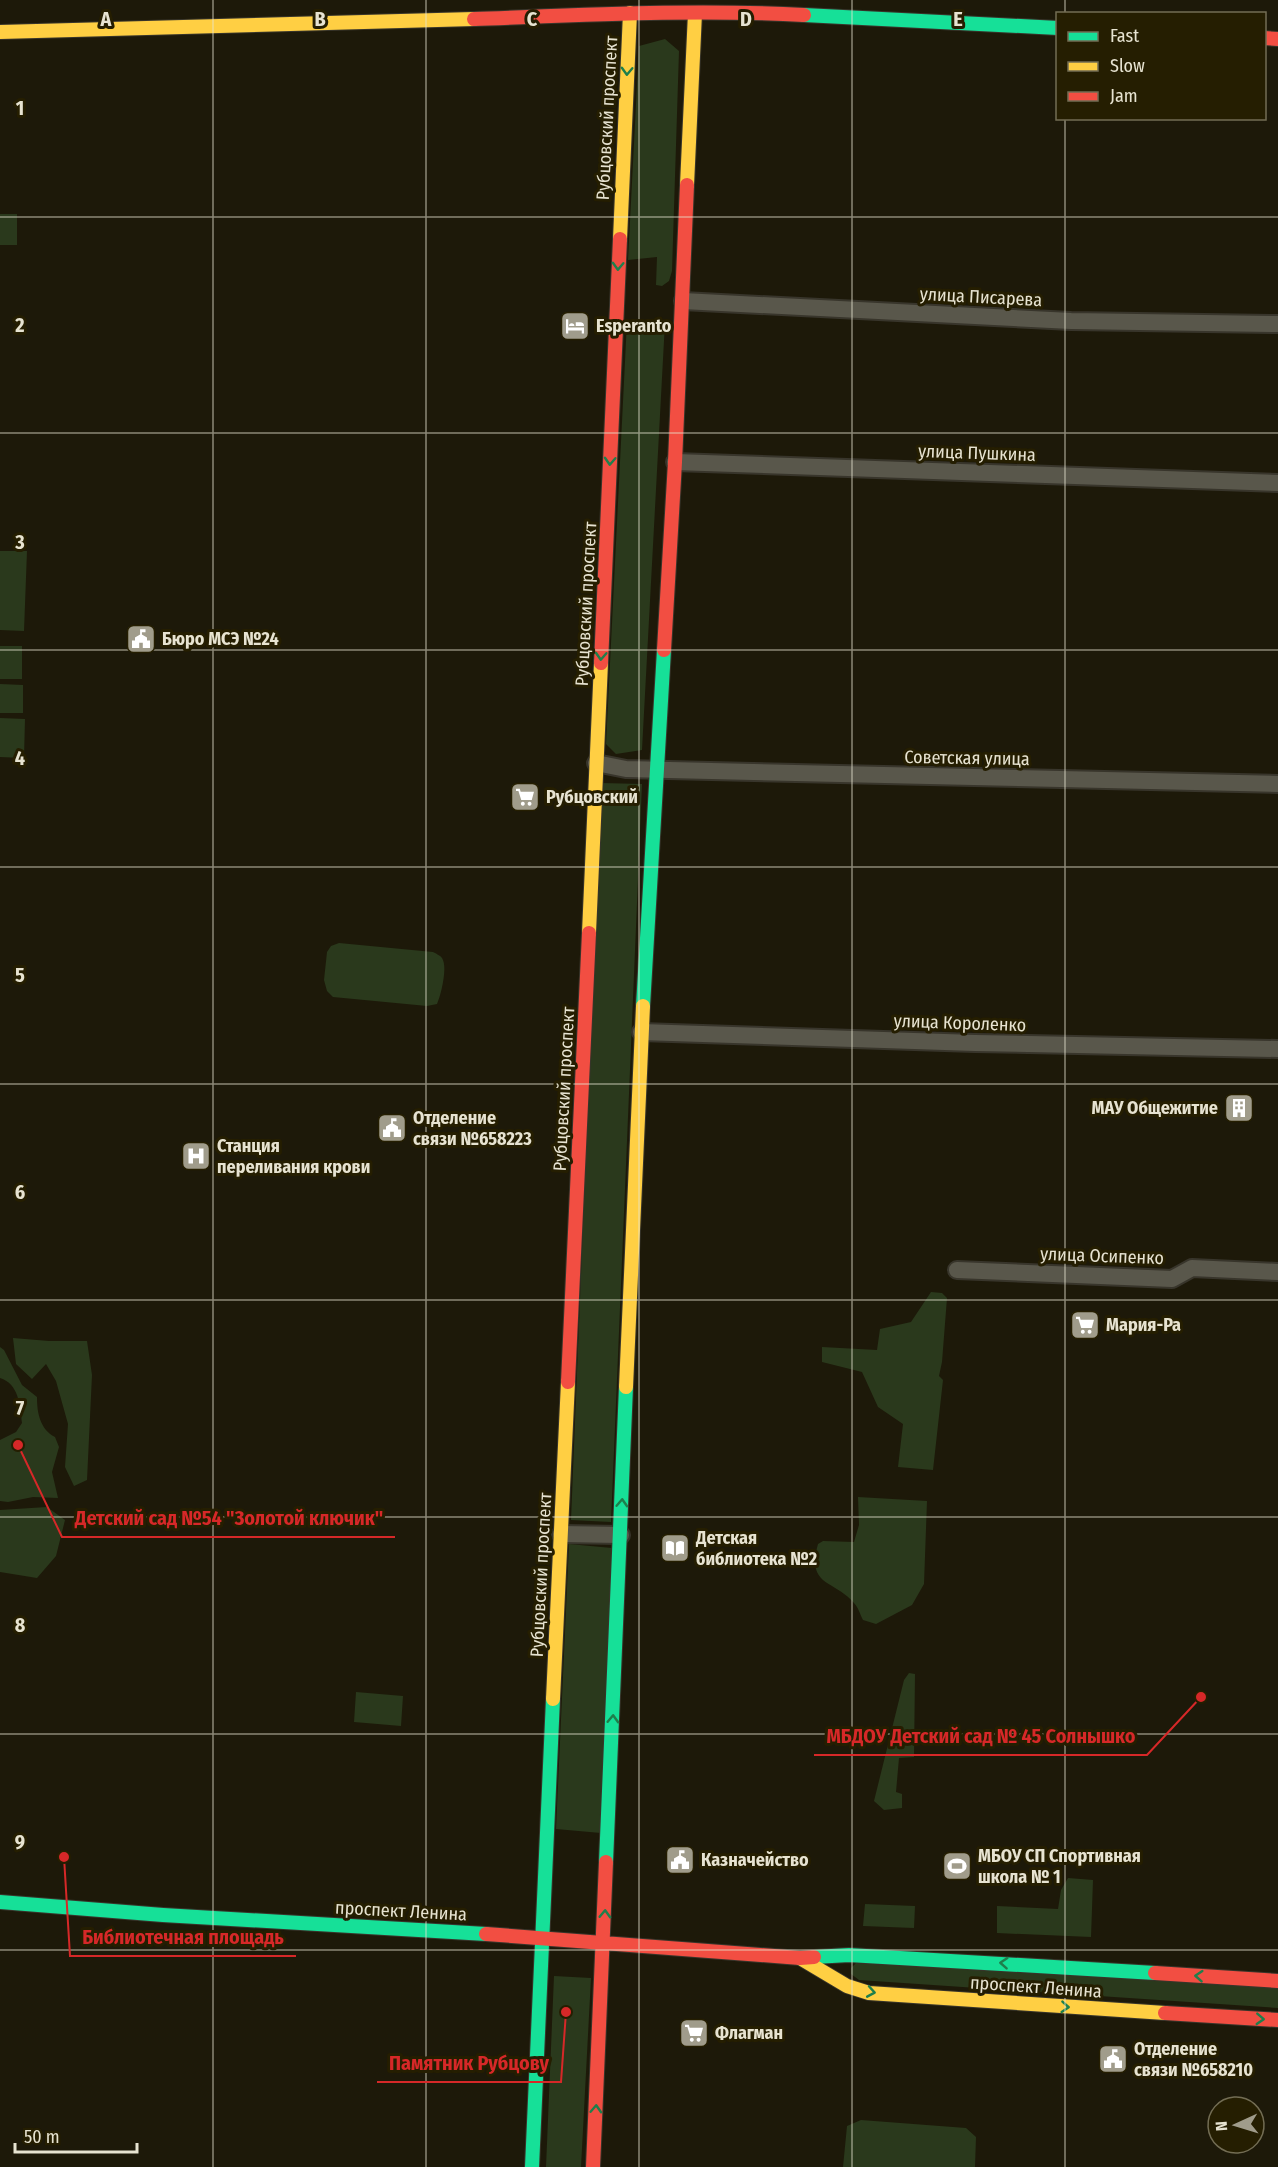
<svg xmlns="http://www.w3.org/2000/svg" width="1278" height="2167" font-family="'Fira Sans Condensed',sans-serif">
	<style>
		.green { fill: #2a391c }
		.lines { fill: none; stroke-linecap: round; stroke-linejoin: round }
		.street-casing { stroke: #38352b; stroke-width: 20 }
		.fast-casing { stroke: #38352b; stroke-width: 16 }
		.slow-casing { stroke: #38352b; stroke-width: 16 }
		.jam-casing { stroke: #38352b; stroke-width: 16 }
		.street { stroke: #59574b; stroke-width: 16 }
		.fast { stroke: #16e098; stroke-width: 14 }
		.slow { stroke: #ffcf43; stroke-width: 14 }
		.jam { stroke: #f24e42; stroke-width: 14 }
		.oneway { stroke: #1e7f4c }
		.grid { fill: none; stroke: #e7e3d1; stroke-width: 1.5; stroke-opacity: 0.55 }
		.labels { text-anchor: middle; stroke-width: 6; stroke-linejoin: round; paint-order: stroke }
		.street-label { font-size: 18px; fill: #e7e3d1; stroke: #251e01 }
		.poi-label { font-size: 18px; font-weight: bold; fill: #e7e3d1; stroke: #251e01; text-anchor: start }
		.grid-label { font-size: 20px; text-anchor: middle; font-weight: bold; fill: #e7e3d1; stroke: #251e01; stroke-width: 6; stroke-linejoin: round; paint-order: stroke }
		.leader { fill: none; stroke: #d62828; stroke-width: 2 }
		.callout-dot { fill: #d62828; stroke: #251e01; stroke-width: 2 }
		.callout-label { font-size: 20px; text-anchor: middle; font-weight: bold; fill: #d62828; stroke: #251e01; stroke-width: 6; stroke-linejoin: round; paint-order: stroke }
	</style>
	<rect width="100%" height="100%" fill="#1d1909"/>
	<path class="green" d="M665,39L679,51L672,271L669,281L662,286L656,285L657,257L628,260L639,46Z
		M0,214H17V245H0Z
		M627,321L665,322L642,750L616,754L606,744Z
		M0,551H27L24,631L0,630Z
		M0,646H22V679H0Z
		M0,684L23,685V713H0Z
		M0,718L25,719L24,758L0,757Z
		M601,783L642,784L611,1522L571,1520Z
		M339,943L433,952C435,953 441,956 442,958C448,967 441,995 437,1004L427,1006L333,997L327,991L324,980L327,952L331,946Z
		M931,1292L942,1293L947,1298L942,1362L939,1376L943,1380L933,1470L898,1467L903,1424L878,1407L862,1372L822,1362V1347L877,1350L880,1329L911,1322Z
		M13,1338L49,1341H87L92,1375L87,1480L74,1486L65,1467L68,1424L56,1381L46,1364L32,1379L16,1364Z
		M0,1347L4,1350L22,1385L37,1397C37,1413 40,1429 55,1437L59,1447L52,1472L58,1498L33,1497L8,1502L0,1501V1440L16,1432L22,1423C20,1405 19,1384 0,1378Z
		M858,1497L927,1501L924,1584L912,1605L876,1624L863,1620C860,1614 858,1607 854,1603C834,1579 806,1587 818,1544L823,1541L854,1542L859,1525Z
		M47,1507L65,1520L56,1556L37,1578L0,1572V1510Z
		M569,1544L612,1548L601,1833L556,1829Z
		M909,1673L915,1674L914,1757L899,1758L896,1792L902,1794V1808L884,1810L874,1801L904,1680Z
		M356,1692L403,1696L401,1726L354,1722Z
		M1068,1878L1093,1880L1091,1937L997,1933V1906L1058,1909L1061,1890Z
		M865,1904L915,1906L914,1928L863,1926Z
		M856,1963L1278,1987V2008L859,1980L851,1974V1968Z
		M554,1976L591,1978L581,2167H546Z
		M861,2120L966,2128L976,2137L975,2167H843L847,2126Z"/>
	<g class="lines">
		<g class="street-casing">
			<path id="street" d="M683,301L1071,321L1278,324
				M675,462L1278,483
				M596,763L626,769L1278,784
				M641,1032L975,1043L1278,1049
				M957,1270L1172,1279L1192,1268L1278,1272
				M561,1534L621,1535"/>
		</g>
		<g class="fast-casing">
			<path id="fast" d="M804,15L1058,28
				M643,1006L664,650
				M606,1862L626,1387
				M0,1902L163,1915L486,1934
				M814,1957L849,1955L1155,1973
				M532,2167L553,1699"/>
		</g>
		<g class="slow-casing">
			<path id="slow" d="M0,32L474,19
				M687,185L695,13
				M620,239L630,13
				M589,933L601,663
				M626,1387L643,1006
				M553,1699L568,1382
				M800,1958L847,1986L869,1993L1165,2013"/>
		</g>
		<g class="jam-casing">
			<path id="jam" d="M474,19C584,15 694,9 804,15
				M1264,38L1278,39
				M664,650L675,462L687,185
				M601,663L620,239
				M568,1382L589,933
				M486,1934L800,1958L814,1957
				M1155,1973L1278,1981
				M1165,2013L1278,2020
				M593,2167L606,1862"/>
		</g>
		<use href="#street" class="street"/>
		<use href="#fast" class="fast"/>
		<use href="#slow" class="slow"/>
		<use href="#jam" class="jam"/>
	</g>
	<defs><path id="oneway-chevron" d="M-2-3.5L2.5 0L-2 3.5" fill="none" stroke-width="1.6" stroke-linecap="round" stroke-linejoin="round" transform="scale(1.5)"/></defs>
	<g class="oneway">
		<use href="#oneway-chevron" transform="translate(627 71) rotate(92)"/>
		<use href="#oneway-chevron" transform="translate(618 266) rotate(92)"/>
		<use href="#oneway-chevron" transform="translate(610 461) rotate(93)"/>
		<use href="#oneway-chevron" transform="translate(601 656) rotate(93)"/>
		<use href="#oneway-chevron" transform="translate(622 1503) rotate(-87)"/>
		<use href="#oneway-chevron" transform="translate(613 1719) rotate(-88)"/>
		<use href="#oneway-chevron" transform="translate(605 1914) rotate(-88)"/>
		<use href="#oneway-chevron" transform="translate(1004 1963) rotate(-176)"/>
		<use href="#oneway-chevron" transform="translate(1199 1976) rotate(-176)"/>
		<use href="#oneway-chevron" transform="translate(871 1992) rotate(10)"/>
		<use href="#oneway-chevron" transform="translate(1065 2007) rotate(4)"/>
		<use href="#oneway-chevron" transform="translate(1260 2019) rotate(3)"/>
		<use href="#oneway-chevron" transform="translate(596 2109) rotate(-87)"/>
	</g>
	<path class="grid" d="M213,0V2167M426,0V2167M639,0V2167M852,0V2167M1065,0V14M1065,118V2167M0,217H1278M0,433H1278M0,650H1278M0,867H1278M0,1084H1278M0,1300H1278M0,1517H1278M0,1734H1278M0,1950H1278"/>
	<defs>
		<g id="hotel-square" transform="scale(1.5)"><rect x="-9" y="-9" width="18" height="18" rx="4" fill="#a09c8b" stroke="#251e01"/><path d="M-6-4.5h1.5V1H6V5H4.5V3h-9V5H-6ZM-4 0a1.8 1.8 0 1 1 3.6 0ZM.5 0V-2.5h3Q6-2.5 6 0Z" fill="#fff"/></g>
		<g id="civic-square" transform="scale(1.5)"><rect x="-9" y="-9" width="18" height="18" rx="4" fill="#a09c8b" stroke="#251e01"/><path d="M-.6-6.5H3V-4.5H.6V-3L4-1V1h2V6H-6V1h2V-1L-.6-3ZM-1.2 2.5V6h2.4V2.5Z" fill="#fff"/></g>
		<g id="supermarket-square" transform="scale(1.5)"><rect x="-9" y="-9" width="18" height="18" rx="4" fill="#a09c8b" stroke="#251e01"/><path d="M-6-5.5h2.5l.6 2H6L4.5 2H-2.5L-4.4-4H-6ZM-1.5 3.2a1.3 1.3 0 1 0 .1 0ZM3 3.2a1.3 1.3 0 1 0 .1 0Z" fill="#fff"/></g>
		<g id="building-square" transform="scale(1.5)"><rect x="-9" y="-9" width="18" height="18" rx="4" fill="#a09c8b" stroke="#251e01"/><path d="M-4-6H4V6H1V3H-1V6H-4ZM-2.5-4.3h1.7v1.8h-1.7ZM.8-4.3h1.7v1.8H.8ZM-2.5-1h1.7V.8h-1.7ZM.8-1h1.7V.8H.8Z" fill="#fff"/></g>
		<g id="hospital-square" transform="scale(1.5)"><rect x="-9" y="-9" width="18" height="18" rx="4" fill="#a09c8b" stroke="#251e01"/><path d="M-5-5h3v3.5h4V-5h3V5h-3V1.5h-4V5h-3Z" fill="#fff"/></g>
		<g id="library-square" transform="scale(1.5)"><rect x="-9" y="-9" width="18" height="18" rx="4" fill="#a09c8b" stroke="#251e01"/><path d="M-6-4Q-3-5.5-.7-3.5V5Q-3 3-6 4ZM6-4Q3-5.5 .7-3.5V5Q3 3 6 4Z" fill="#fff"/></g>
		<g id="stadium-square" transform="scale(1.5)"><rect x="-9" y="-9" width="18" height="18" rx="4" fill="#a09c8b" stroke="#251e01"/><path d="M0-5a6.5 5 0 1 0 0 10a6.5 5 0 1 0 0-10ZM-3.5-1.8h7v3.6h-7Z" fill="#fff"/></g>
	</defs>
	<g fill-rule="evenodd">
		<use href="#hotel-square" x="575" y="326"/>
		<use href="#civic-square" x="141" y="639"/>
		<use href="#supermarket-square" x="525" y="797"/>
		<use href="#building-square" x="1239" y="1108"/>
		<use href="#civic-square" x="392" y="1128"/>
		<use href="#hospital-square" x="196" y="1156"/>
		<use href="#supermarket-square" x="1085" y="1325"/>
		<use href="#library-square" x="675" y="1548"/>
		<use href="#civic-square" x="680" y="1860"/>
		<use href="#stadium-square" x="957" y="1866"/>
		<use href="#supermarket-square" x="694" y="2033"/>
		<use href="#civic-square" x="1113" y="2059"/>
	</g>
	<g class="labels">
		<g class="street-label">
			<text transform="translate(607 118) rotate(-87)" y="6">Рубцовский проспект</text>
			<text transform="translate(981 297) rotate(3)" y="6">улица Писарева</text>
			<text transform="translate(977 453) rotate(2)" y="6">улица Пушкина</text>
			<text transform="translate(586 604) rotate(-87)" y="6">Рубцовский проспект</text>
			<text transform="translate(967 758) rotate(1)" y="6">Советская улица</text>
			<text transform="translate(960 1023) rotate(2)" y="6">улица Короленко</text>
			<text transform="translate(564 1089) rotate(-87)" y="6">Рубцовский проспект</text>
			<text transform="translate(1102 1256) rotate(2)" y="6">улица Осипенко</text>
			<text transform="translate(541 1575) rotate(-87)" y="6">Рубцовский проспект</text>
			<text transform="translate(401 1911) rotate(3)" y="6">проспект Ленина</text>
			<text transform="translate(1036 1987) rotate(4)" y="6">проспект Ленина</text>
		</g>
		<g class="poi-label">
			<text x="596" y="332">Esperanto</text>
			<text x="162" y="645">Бюро МСЭ №24</text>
			<text x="546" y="803">Рубцовский</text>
			<text x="1218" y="1114" text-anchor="end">МАУ Общежитие</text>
			<text x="413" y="1124">Отделение<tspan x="413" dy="21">связи №658223</tspan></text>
			<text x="217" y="1152">Станция<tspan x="217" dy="21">переливания крови</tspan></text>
			<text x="1106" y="1331">Мария-Ра</text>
			<text x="696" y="1544">Детская<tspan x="696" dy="21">библиотека №2</tspan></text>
			<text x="978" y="1862">МБОУ СП Спортивная<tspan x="978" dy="21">школа № 1</tspan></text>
			<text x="701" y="1866">Казначейство</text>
			<text x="715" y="2039">Флагман</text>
			<text x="1134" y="2055">Отделение<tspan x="1134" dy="21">связи №658210</tspan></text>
		</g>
	</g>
	<g class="grid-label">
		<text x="106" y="26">A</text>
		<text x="320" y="26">B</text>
		<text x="532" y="26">C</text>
		<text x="746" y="26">D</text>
		<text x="958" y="26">E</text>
		<text x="20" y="115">1</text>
		<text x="20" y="332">2</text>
		<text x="20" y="549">3</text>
		<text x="20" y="765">4</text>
		<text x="20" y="982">5</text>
		<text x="20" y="1199">6</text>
		<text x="20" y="1415">7</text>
		<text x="20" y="1632">8</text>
		<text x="20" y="1849">9</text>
	</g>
	<path class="leader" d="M18 1445L62 1537H395M1201 1697L1147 1755H814M64 1857L70 1956H296M566 2012L561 2082H377"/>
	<g class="callout-dot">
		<circle cx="18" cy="1445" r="6"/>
		<circle cx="1201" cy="1697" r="6"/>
		<circle cx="64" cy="1857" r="6"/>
		<circle cx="566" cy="2012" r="6"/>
	</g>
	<g class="callout-label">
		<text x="229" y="1525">Детский сад №54 "Золотой ключик"</text>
		<text x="981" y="1743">МБДОУ Детский сад № 45 Солнышко</text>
		<text x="183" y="1944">Библиотечная площадь</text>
		<text x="469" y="2070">Памятник Рубцову</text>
	</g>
	<rect x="1056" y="12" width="210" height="108" fill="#251e01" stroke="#736d54" stroke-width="1.5"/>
	<rect x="1068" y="32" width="30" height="9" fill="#16e098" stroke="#736d54" stroke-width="1.5"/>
	<text x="1110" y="42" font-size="18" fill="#e7e3d1">Fast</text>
	<rect x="1068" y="62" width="30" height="9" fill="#ffcf43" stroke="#736d54" stroke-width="1.5"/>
	<text x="1110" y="72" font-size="18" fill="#e7e3d1">Slow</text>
	<rect x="1068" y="92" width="30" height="9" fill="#f24e42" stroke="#736d54" stroke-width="1.5"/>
	<text x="1110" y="102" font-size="18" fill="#e7e3d1">Jam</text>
	<g transform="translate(1236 2125) rotate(266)"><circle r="28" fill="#251e01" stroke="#736d54" stroke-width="1.5"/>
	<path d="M0-4.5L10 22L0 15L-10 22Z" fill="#a09c8b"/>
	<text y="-9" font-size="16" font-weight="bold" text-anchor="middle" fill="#e7e3d1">N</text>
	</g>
	<path d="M15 2143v9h122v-9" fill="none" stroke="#e7e3d1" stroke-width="3"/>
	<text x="24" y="2143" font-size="18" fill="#e7e3d1" stroke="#251e01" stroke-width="4.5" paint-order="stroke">50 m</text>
</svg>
